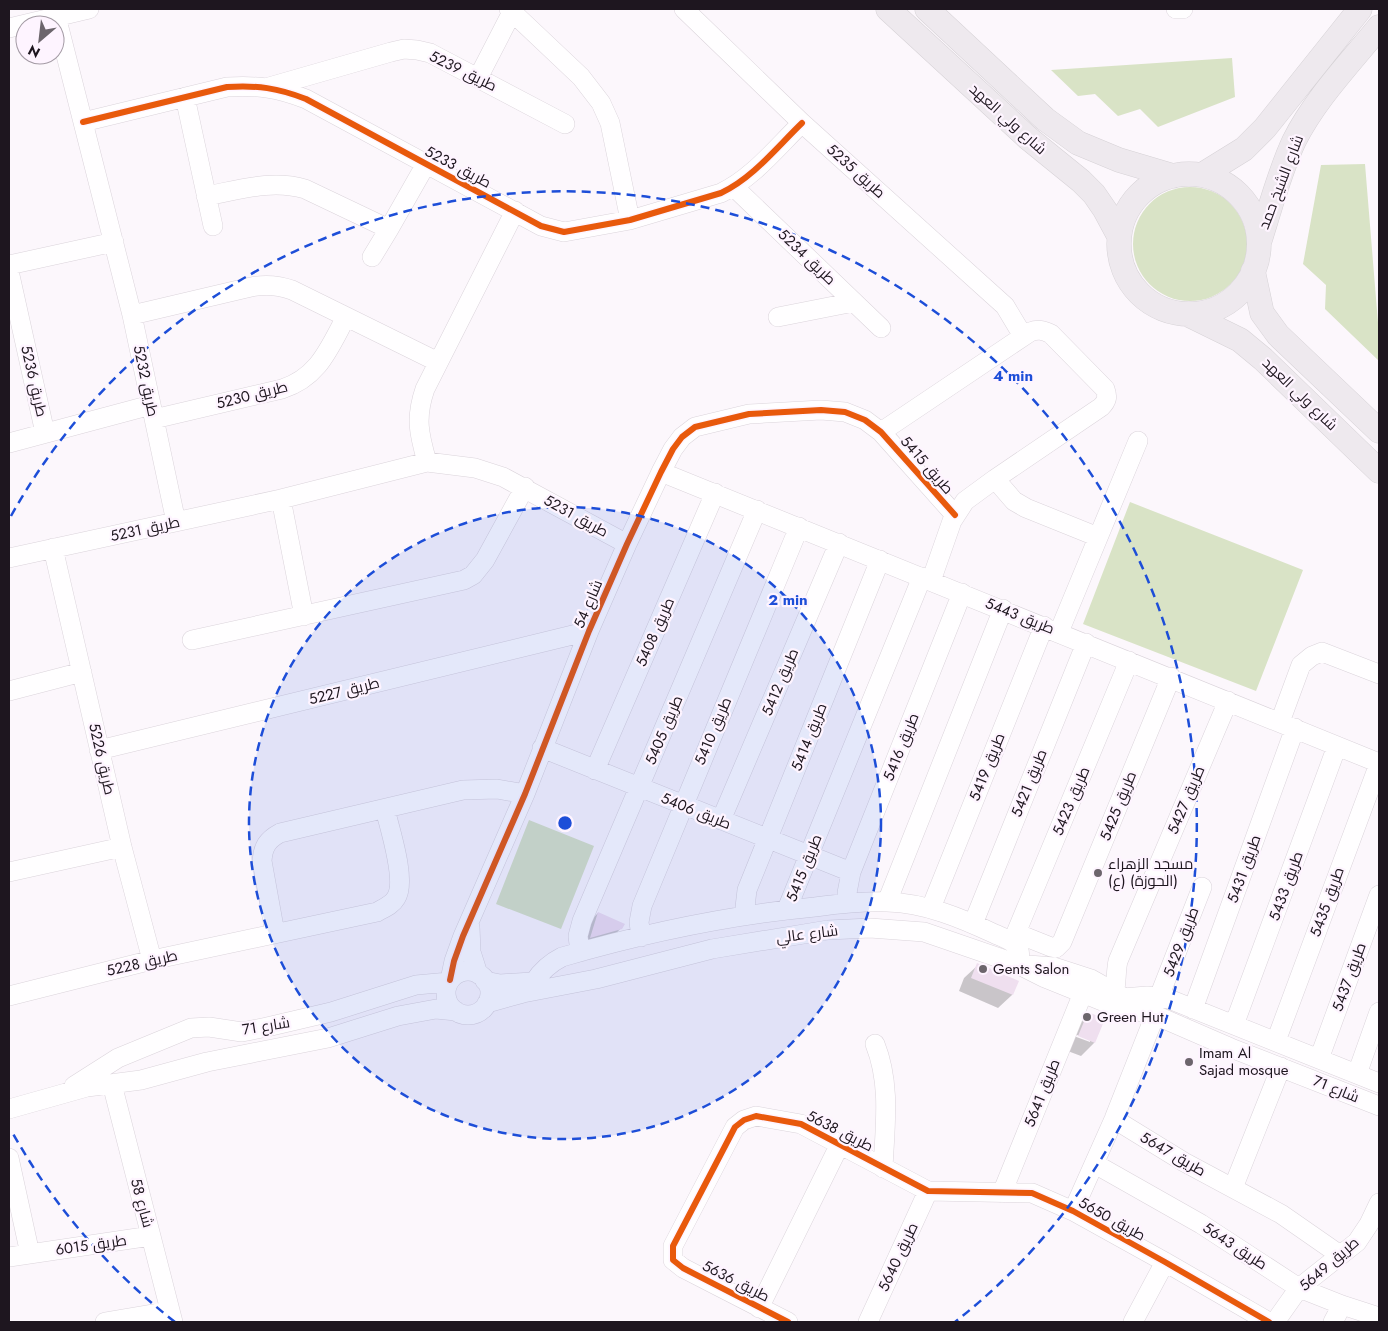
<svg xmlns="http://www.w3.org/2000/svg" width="1388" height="1331" font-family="Jost,Cairo,sans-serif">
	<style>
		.green { fill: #d9e3c6 }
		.shadow { fill: #0003; fill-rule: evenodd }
		.building { fill: #efdfef }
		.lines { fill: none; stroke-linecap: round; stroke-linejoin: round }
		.minor-casing { stroke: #dbd4db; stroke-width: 20 }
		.major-casing { stroke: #d6d2d6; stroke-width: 25 }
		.minor { stroke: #fffeff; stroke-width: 19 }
		.major { stroke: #eee9ee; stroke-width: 24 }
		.cycleway-casing { stroke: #fef4ff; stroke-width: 9 }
		.cycleway { stroke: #e8590c; stroke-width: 6 }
		.ring { fill: none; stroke: #1d4ed8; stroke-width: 2.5; stroke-dasharray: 9 6 }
		.poi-dot { fill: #6c656c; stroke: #fef4ff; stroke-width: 2 }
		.labels { text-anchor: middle; stroke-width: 4.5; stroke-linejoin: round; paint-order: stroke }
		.street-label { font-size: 15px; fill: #1e161f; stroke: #fef4ff }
		.poi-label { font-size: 15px; fill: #1e161f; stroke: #fef4ff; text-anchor: start }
		.centre { fill: #1d4ed8; stroke: #fef4ff; stroke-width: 2.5 }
		.ring-label { font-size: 15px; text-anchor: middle; font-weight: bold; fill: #1d4ed8; stroke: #fef4ff; stroke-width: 4.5; stroke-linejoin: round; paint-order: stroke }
	</style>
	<rect width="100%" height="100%" fill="#fcf7fc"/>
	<path class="green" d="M1232,58L1235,97L1158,127L1140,109L1118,116L1095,94L1078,96L1051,70Z
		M1365,164L1379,335V361L1325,309L1326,285L1303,264L1321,165Z
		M1133 244a57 57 0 1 1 114 0a57 57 0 1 1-114 0Z
		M1130,502L1303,570L1256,691L1083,624Z
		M529,820L594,846L561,929L496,904Z"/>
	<path class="shadow" d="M598,913L621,928L608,942L577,950L585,926Z
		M978,965L1017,981L1012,995L998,1008L959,991L964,978Z
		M1088,1013L1104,1020L1094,1043L1081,1056L1065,1050L1075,1026ZM1072,1033L1090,1040V1042L1071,1035Z"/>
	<path class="building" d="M598,912L625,924L622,929L590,938Z
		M977,963L1019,981L1013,995L971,978Z
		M1088,1012L1105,1019L1095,1043L1078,1036Z"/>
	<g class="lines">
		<g class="minor-casing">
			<path id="minor" d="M509,9L581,77L601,103L610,123L630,220
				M684,9L802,123L1005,306L1023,336
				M1176,9H1183
				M56,16L132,315L176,522
				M9,28L89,9
				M478,78L512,12
				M269,87L391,52L404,49L417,50L430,53L565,124
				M185,97L213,226
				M83,122L227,87C257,85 278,88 306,99L541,226L564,232L630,220L721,193C753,178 777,147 802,123
				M734,187L881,328
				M206,196C239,190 272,179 305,189L389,229L426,164
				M372,257L389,229
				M9,265L114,242
				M9,271L45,433
				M132,315L251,287C266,284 278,285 292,290L438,362
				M778,317L854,302
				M154,419L282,389C319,377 329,348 346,317
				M881,432L1030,332C1038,329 1043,330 1051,334L1105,389C1108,397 1107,401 1101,407L995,479L965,501L952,521L931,581
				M9,443L151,405
				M427,462C419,434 415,418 425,389L515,211
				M661,472L1379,763
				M995,479L1014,501L1026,508L1098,537
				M281,499L304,616
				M53,548L122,847L152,960
				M9,558L281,499L427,462L475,468L503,477L627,544
				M1059,632L1138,441
				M192,640L464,580L473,575L485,560L525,487
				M9,691L82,672
				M1280,722L1301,665L1312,656L1322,652L1379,674
				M542,748L851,872
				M99,750L589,631
				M595,770L715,493
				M721,820L839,543
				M9,872L122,847
				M887,902L1003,609
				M848,903L847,893L851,872L962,593
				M931,908L1044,626
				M787,909L922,577
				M744,916L747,890L880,560
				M973,924L1086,643
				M470,927L471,952L478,974
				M275,933L262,861C263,847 267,840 280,833L463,790L497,789L525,794
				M1016,933L1051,947L1056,948L1062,942L1171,677
				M641,937L639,922L642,906L799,527
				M1014,942L1016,933L1129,661
				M580,952L578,936L582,921L757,510
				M1028,965L1054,967L1091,979L1155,1015L1231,1048L1379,1106
				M446 993a22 22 0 1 1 44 0a22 22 0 1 1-44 0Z
				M450,980L454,961L463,936L525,794L589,631L627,544L661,472L673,449L682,437L695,427L749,414L821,410L845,412L865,420L881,432L955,515
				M485,981L500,984L532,982
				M534,982C542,970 550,963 562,957C645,933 730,915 815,907C838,904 863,901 887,902C925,903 961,918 995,934C1009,940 1026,945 1017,964
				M9,996L152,960L377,912C384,908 392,905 396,898C407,881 390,830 385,809
				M1159,997L1202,887
				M1123,998L1147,996L1169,999L1379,1083
				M1110,1001C1118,991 1115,973 1118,961L1228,701
				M487,1003L523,993L596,979L712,949L828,930L870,928L924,932L1017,964L1045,978L1112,1005L1155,1015
				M1193,1009L1295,728
				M1234,1025L1337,746
				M1276,1041L1379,764
				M875,1044C891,1084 885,1126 883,1168
				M1319,1059L1379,895
				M1357,1074L1379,1012
				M112,1084L173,1322
				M74,1086L118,1058L191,1028L209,1027L242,1032L267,1027L331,1012L416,985L449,982
				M9,1109L87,1087L141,1080L207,1062L328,1038L398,1016L436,1009L456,1011
				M1114,1119L1184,1162L1281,1214L1340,1255
				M9,1158L30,1254
				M1095,1164L1201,1224L1299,1288L1342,1305L1379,1317
				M1233,1188L1281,1067
				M1002,1193L1087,983
				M1073,1211L1114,1119L1155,1015
				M9,1257L151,1236
				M759,1308L840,1144
				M105,1322L170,1311
				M788,1322L683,1268L673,1260V1246L735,1127L744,1120L756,1116L801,1124L928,1191L1032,1193L1073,1211L1165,1262L1269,1322
				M868,1322L928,1191
				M1133,1322L1165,1262
				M1275,1322L1299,1288L1357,1242L1369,1224L1379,1203
				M1333,1322L1342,1305"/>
		</g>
		<g class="major-casing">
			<path id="major" d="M888,9L1028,138L1081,181L1094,194L1105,210L1119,236
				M927,9L1045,119L1078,143L1119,160L1173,176
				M1119 244a70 70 0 1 1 140 0a70 70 0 1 1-140 0Z
				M1202,175L1244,149L1265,128L1360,9
				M1259,243C1270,209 1279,173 1294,141C1315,99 1350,63 1379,27
				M1253,271L1262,313L1278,335L1379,431
				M1187,314L1240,340L1263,359L1379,471"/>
		</g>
		<use href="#minor" class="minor"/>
		<use href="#major" class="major"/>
		<g class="cycleway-casing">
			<path id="cycleway" d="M83,122L227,87C257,85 278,88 306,99L541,226L564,232L630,220L721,193C753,178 777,147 802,123
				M450,980L454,961L463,936L525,794L589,631L627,544L661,472L673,449L682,437L695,427L749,414L821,410L845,412L865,420L881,432L955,515
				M788,1322L683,1268L673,1260V1246L735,1127L744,1120L756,1116L801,1124L928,1191L1032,1193L1073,1211L1165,1262L1269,1322"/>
		</g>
		<use href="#cycleway" class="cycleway"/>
	</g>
	<circle cx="565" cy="823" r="316" fill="#1d4ed8" fill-opacity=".12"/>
	<g class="ring">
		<circle cx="565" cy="823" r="316"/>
		<path d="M175 1322A633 633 0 0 1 11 1130M11 516A633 633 0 1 1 955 1322"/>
	</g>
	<g class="poi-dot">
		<circle cx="1098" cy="873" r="5"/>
		<circle cx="983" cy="969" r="5"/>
		<circle cx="1087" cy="1017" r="5"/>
		<circle cx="1189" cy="1062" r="5"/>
	</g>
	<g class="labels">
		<g class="street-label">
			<text transform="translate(463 71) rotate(26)" y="5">طريق 5239</text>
			<text transform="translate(1008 119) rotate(42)" y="5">شارع ولي العهد</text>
			<text transform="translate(458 167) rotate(28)" y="5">طريق 5233</text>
			<text transform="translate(856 171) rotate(42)" y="5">طريق 5235</text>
			<text transform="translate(1281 182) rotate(-69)" y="5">شارع الشيخ حمد</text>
			<text transform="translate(807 257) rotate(44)" y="5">طريق 5234</text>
			<text transform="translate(34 381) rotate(77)" y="5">طريق 5236</text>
			<text transform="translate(146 381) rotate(78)" y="5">طريق 5232</text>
			<text transform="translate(1300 394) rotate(44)" y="5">شارع ولي العهد</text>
			<text transform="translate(252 395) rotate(-14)" y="5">طريق 5230</text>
			<text transform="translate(927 465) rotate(49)" y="5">طريق 5415</text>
			<text transform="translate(576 516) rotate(29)" y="5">طريق 5231</text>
			<text transform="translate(145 529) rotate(-12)" y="5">طريق 5231</text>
			<text transform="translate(588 604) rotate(-67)" y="5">شارع 54</text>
			<text transform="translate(1020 616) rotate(22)" y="5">طريق 5443</text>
			<text transform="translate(655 632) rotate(-66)" y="5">طريق 5408</text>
			<text transform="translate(780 682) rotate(-67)" y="5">طريق 5412</text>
			<text transform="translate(344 691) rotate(-14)" y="5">طريق 5227</text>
			<text transform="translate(664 730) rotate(-67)" y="5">طريق 5405</text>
			<text transform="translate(713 731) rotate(-67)" y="5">طريق 5410</text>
			<text transform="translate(809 737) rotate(-68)" y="5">طريق 5414</text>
			<text transform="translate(901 747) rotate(-68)" y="5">طريق 5416</text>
			<text transform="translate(102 759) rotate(77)" y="5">طريق 5226</text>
			<text transform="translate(987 767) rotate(-68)" y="5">طريق 5419</text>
			<text transform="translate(1029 783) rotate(-68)" y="5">طريق 5421</text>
			<text transform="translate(1186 800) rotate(-67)" y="5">طريق 5427</text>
			<text transform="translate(1071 801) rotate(-67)" y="5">طريق 5423</text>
			<text transform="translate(1118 806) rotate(-68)" y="5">طريق 5425</text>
			<text transform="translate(696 811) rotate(22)" y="5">طريق 5406</text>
			<text transform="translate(804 868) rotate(-68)" y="5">طريق 5415</text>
			<text transform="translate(1244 869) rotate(-70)" y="5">طريق 5431</text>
			<text transform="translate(1286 886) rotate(-70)" y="5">طريق 5433</text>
			<text transform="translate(1327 902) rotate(-70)" y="5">طريق 5435</text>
			<text transform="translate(807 934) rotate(-7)" y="5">شارع عالي</text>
			<text transform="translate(1181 942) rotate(-69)" y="5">طريق 5429</text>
			<text transform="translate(142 963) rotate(-13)" y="5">طريق 5228</text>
			<text transform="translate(1349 977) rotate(-70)" y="5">طريق 5437</text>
			<text transform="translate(266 1026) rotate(-9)" y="5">شارع 71</text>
			<text transform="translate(1336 1089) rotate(22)" y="5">شارع 71</text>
			<text transform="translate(1042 1093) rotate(-68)" y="5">طريق 5641</text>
			<text transform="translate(840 1131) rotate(27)" y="5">طريق 5638</text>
			<text transform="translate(1173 1154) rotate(30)" y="5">طريق 5647</text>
			<text transform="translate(142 1203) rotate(75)" y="5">شارع 58</text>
			<text transform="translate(1112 1219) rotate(29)" y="5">طريق 5650</text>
			<text transform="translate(91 1245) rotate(-8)" y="5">طريق 6015</text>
			<text transform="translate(1235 1246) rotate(33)" y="5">طريق 5643</text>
			<text transform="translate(898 1257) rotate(-65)" y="5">طريق 5640</text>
			<text transform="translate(1329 1264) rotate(-41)" y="5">طريق 5649</text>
			<text transform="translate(736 1281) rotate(27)" y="5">طريق 5636</text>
		</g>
		<g class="poi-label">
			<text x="1108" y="869">مسجد الزهراء<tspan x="1108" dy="17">(ع) (الحوزة)</tspan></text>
			<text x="993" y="974">Gents Salon</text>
			<text x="1097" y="1022">Green Hut</text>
			<text x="1199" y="1058">Imam Al<tspan x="1199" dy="17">Sajad mosque</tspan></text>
		</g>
	</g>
	<circle cx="565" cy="823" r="8" class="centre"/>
	<g class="ring-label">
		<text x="1013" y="381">4 min</text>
		<text x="788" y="605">2 min</text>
	</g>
	<rect width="1388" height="1331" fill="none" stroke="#1e161f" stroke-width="20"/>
	<g transform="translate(40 40) rotate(208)"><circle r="24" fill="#fef4ff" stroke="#a49ba5"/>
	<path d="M0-4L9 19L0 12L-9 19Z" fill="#6c656c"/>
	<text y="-8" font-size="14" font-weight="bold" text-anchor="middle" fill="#1e161f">N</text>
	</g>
</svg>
